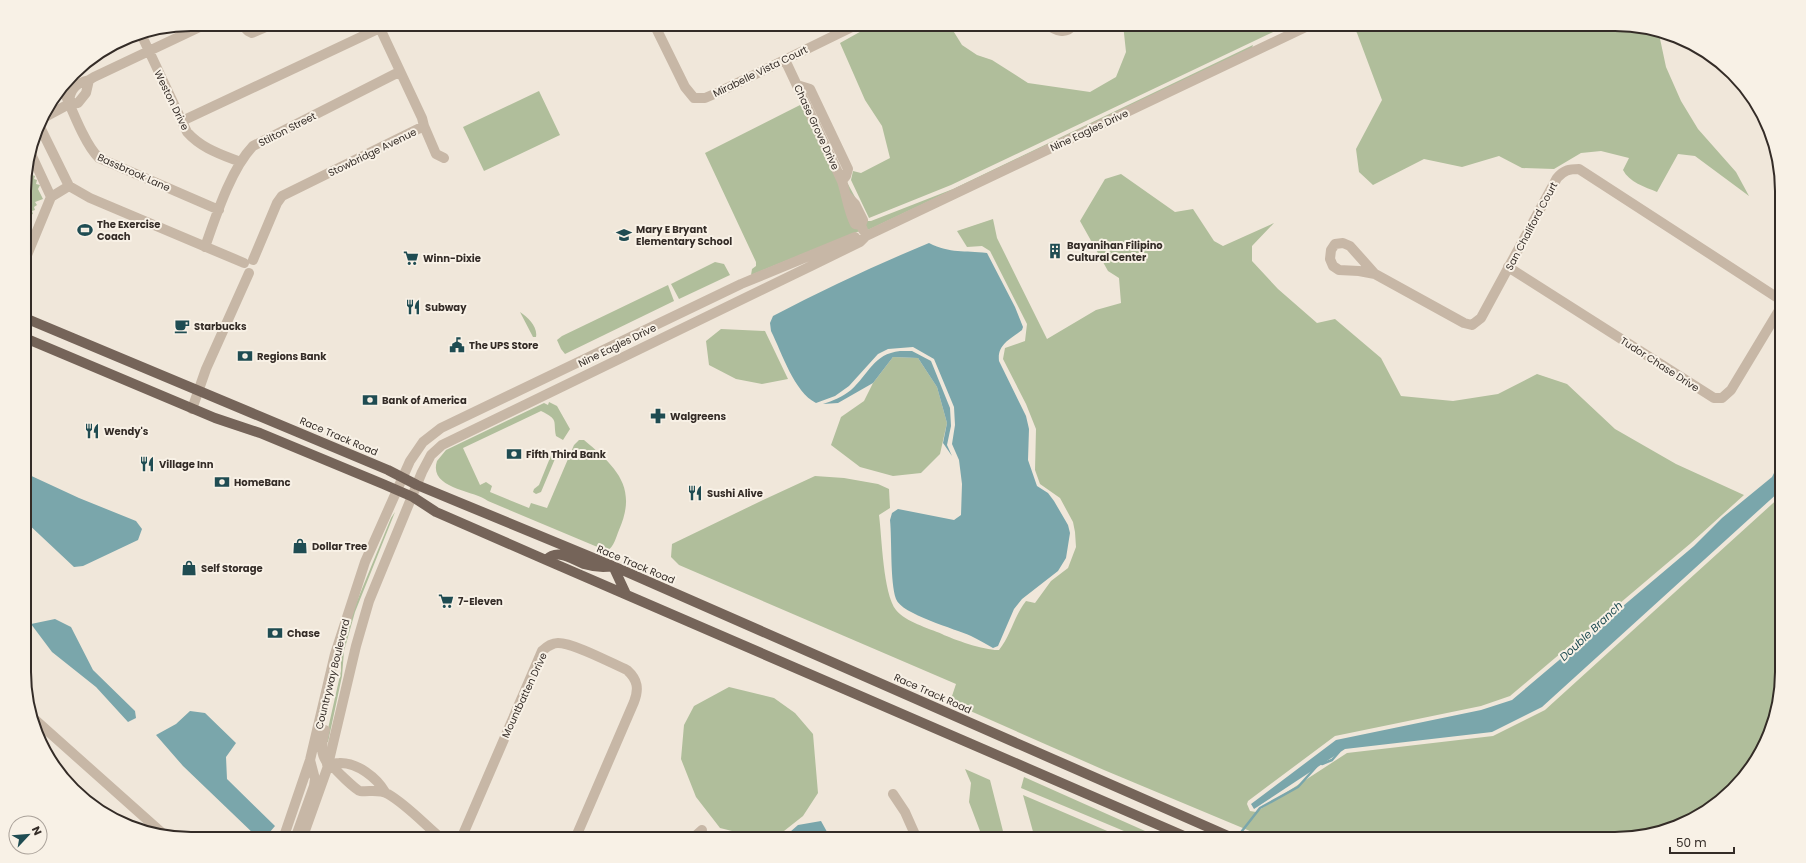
<svg xmlns="http://www.w3.org/2000/svg" width="1806" height="863" font-family="Poppins,sans-serif">
	<style>
		.green { fill: #b0be9b }
		.water { fill: #7aa6ab }
		.lines { fill: none; stroke-linecap: round; stroke-linejoin: round }
		.stream { stroke: #7aa6ab; stroke-width: 2.5 }
		.minor { stroke: #c7b7a6; stroke-width: 10 }
		.major { stroke: #756459; stroke-width: 10 }
		.labels { text-anchor: middle; stroke-width: 4; stroke-linejoin: round; paint-order: stroke }
		.street-label { font-size: 10px; fill: #342c27; stroke: #f8f1e6 }
		.poi-label { font-size: 10px; font-weight: bold; fill: #342c27; stroke: #f8f1e6; text-anchor: start }
		.water-label { font-size: 11px; font-style: italic; fill: #1f4c52; stroke: #f8f1e6 }
		.rim { fill: none; stroke: #342c27; stroke-width: 2 }
	</style>
	<rect width="100%" height="100%" fill="#f0e7da"/>
	<path class="green" d="M874,24H949L962,45L977,55L992,60L1028,83L1090,92L1116,77L1126,52L1123,24H1290L951,185L869,218L851,180L853,171L861,173L890,158L882,126L865,100L840,43Z
		M1351,24H1615L1659,34L1666,67L1681,101L1698,129L1736,172L1749,196L1695,156L1678,154L1657,192C1645,187 1629,182 1623,170L1629,158L1601,151L1581,153L1554,169L1522,168L1499,156L1462,167L1424,159L1373,185L1359,172L1356,149L1382,100L1357,33Z
		M1253,45L1252,48L868,230L857,232L751,275L752,269L756,266V262L705,153L804,103L868,221H871L953,189Z
		M539,91L560,135L484,171L463,127Z
		M28,166L31,167L30,170L33,171L32,175L35,176L34,179L37,180L36,184L40,185L38,189L43,199L35,202L37,205L34,207L35,210L32,211L33,214L30,215L31,219L28,220L29,223L26,225L27,228L24,229V180Z
		M1121,174L1175,212L1193,209L1214,241L1223,246L1274,223L1252,246V261L1278,289L1317,323L1335,319L1381,358L1401,396L1453,401L1498,394L1537,374L1567,384L1615,429L1676,464L1744,495L1691,543L1510,696L1481,706L1335,736L1248,801L1247,804L1250,811L1256,812L1347,753L1493,736L1545,710L1782,495V672L1765,746L1741,782L1708,811L1669,830L1626,839H1269L1104,770L950,702L956,684L679,565L671,557L672,544L761,501L815,476L844,478L878,484L889,489L890,508L879,515C882,538 883,593 896,610C906,622 928,628 942,634C954,640 987,651 999,650C1011,635 1014,616 1026,601L1035,603L1051,581L1068,568L1076,547L1075,532L1073,522L1060,498L1040,484L1035,470L1036,429L1026,404L1003,359L1005,348L1025,341L1027,324L990,251L982,246L967,247L957,231L993,219L997,238L1047,339L1096,310L1121,303L1119,278L1108,271L1080,221L1105,179Z
		M715,262L724,264L730,275L679,299L671,284Z
		M668,285L674,301L565,354L561,349L557,340L562,336Z
		M520,312C528,317 538,327 536,337H533Z
		M721,329L765,331L788,379L762,384L736,379L709,365L706,341Z
		M893,357L918,358L937,387L947,423L940,454L921,473L893,476L860,467L831,445L841,417L864,401L873,383Z
		M549,402L557,406L570,429L563,440L556,436C553,420 559,420 541,411L463,448L480,485L486,482L492,486L490,492L529,508L531,503L547,508L574,445L579,440H584C616,467 638,487 619,530C616,537 614,547 607,551L488,501C474,490 428,489 437,461L446,450L544,403L548,405Z
		M555,451L557,454L541,492L536,494L533,492L534,489L539,485L552,453Z
		M395,512L355,612L344,651L342,676L328,742H325L341,671V652L355,606L391,518Z
		M729,687L774,698L795,713L813,734L818,793L803,816L784,831L748,835L720,828L696,797L681,759L684,725L694,706Z
		M965,769L990,780L1005,839H983L969,802L971,783Z
		M1024,777L1163,839H1143L1021,788Z
		M1023,795L1126,839H1035Z"/>
	<path class="water" d="M929,243C951,254 964,250 987,253L1015,307L1023,327L1022,330C1011,339 997,344 999,361L1026,416L1029,429L1028,460L1037,486L1048,493L1054,501L1068,525L1070,533L1066,558L1058,571L1022,599L1014,609L998,646L993,648C986,644 979,640 971,636C956,629 901,614 896,599C890,582 892,540 890,520L892,513L898,509L954,520L961,515L962,484L959,460L952,444L955,425L954,407L934,359L913,347L888,349L878,354L849,386L835,396L816,403C794,392 782,353 771,331L770,323L773,316C824,289 876,265 929,243Z
		M900,351H912L931,361L950,408L951,426L947,445L952,456L943,443L947,423L937,387L918,358L893,357L873,383L838,403L823,404C833,401 842,397 851,390C869,374 873,354 900,351Z
		M1781,459V490L1542,707L1492,732L1345,749L1254,809L1251,804L1336,740L1481,710L1512,700L1694,546L1722,518L1772,477Z
		M25,473L79,498L136,521L142,529L138,540L83,566L74,567L25,521Z
		M55,619L71,627L93,670L135,711L136,718L128,722L96,687L52,652L31,624Z
		M190,711L205,713L236,743L226,757L227,779L275,826L264,839H259L183,766L156,735L176,724Z
		M821,821L831,839H782L798,825Z"/>
	<g class="lines">
		<path class="stream" d="M1322,764L1332,760L1339,752
			M1242,831L1260,808L1298,787L1316,767"/>
		<path class="minor" d="M241,24L248,31L252,33L273,24
			M654,24L685,87L694,98H705L719,92L858,24
			M1046,24C1055,30 1066,36 1074,24
			M141,34L187,132C201,148 220,154 240,162
			M785,60L842,181C847,197 848,210 855,224L861,225
			M797,85L810,89L848,169L846,176L842,181
			M63,89C71,107 85,145 99,158L219,210
			M69,102C70,89 76,83 89,80
			M41,119L69,104L78,103L86,93L89,80L94,77L206,24
			M182,121L380,28
			M39,125L69,186
			M424,126L436,154L444,158
			M31,154L51,197
			M847,196L855,204L863,220L861,225L863,230
			M51,197L69,186L90,198L244,263
			M205,247C216,216 231,169 253,146L399,72
			M25,260L51,197
			M253,260L277,203L282,196L424,126L422,118L378,24
			M1508,267L1714,398H1722L1731,390L1781,307
			M1375,274L1350,246L1343,243L1335,244L1331,250L1330,259L1333,266L1339,270L1359,271L1375,274L1464,323L1472,325L1481,318L1557,178C1564,170 1569,169 1579,169L1781,300
			M192,409L206,369L249,273
			M32,717L161,832
			M325,730C322,743 319,752 328,764
			M327,764C332,765 334,763 339,763C357,762 377,778 385,792
			M332,765C335,770 356,790 360,791C369,792 380,789 388,794C407,805 424,824 442,839
			M893,794L905,812L917,839
			M283,839L310,760L335,654L365,562L410,461L423,442L441,428L741,284L855,237
			M295,839L314,786L315,779L310,760
			M302,839L327,769L356,646L369,601L422,472L431,455L442,445L811,266L860,242L866,236L1312,24
			M461,839L542,651C547,647 551,643 558,643C574,643 611,663 627,670C638,680 639,689 634,702L575,839
			M692,839L702,830"/>
		<path class="major" d="M25,318L388,470L417,485L613,566L1235,839
			M25,338L215,418L260,433L383,484L413,497L436,512L546,560L1191,839
			M546,560C558,548 571,559 584,564C594,567 603,568 613,566L626,594"/>
	</g>
	<defs>
		<g id="stadium-bare" transform="scale(1.2)"><path d="M0-5a6.5 5 0 1 0 0 10a6.5 5 0 1 0 0-10ZM-3.5-1.8h7v3.6h-7Z" fill="#1f4c52" stroke="#f8f1e6" stroke-width="2.5" paint-order="stroke"/></g>
		<g id="school-bare" transform="scale(1.2)"><path d="M0-5L7-2L0 1L-7-2ZM-4 1L0 2.5L4 1V4Q0 6-4 4Z" fill="#1f4c52" stroke="#f8f1e6" stroke-width="2.5" paint-order="stroke"/></g>
		<g id="building-bare" transform="scale(1.2)"><path d="M-4-6H4V6H1V3H-1V6H-4ZM-2.5-4.3h1.7v1.8h-1.7ZM.8-4.3h1.7v1.8H.8ZM-2.5-1h1.7V.8h-1.7ZM.8-1h1.7V.8H.8Z" fill="#1f4c52" stroke="#f8f1e6" stroke-width="2.5" paint-order="stroke"/></g>
		<g id="supermarket-bare" transform="scale(1.2)"><path d="M-6-5.5h2.5l.6 2H6L4.5 2H-2.5L-4.4-4H-6ZM-1.5 3.2a1.3 1.3 0 1 0 .1 0ZM3 3.2a1.3 1.3 0 1 0 .1 0Z" fill="#1f4c52" stroke="#f8f1e6" stroke-width="2.5" paint-order="stroke"/></g>
		<g id="restaurant-bare" transform="scale(1.2)"><path d="M-5-6h1v4h1v-4h1v4h1v-4h1v5L-1.5 .5V6h-2V.5L-5-1ZM5-6V6H3V1.5H1.5Q1.5-4 5-6Z" fill="#1f4c52" stroke="#f8f1e6" stroke-width="2.5" paint-order="stroke"/></g>
		<g id="cafe-bare" transform="scale(1.2)"><path d="M-5.5-4.5H6V0H3Q3 3.5 0 3.5H-2.5Q-5.5 3.5-5.5 0ZM3-3.2v2h1.7v-2ZM-6 4.5H4V6H-6Z" fill="#1f4c52" stroke="#f8f1e6" stroke-width="2.5" paint-order="stroke"/></g>
		<g id="civic-bare" transform="scale(1.2)"><path d="M-.6-6.5H3V-4.5H.6V-3L4-1V1h2V6H-6V1h2V-1L-.6-3ZM-1.2 2.5V6h2.4V2.5Z" fill="#1f4c52" stroke="#f8f1e6" stroke-width="2.5" paint-order="stroke"/></g>
		<g id="bank-bare" transform="scale(1.2)"><path d="M-6-4H6V4H-6ZM0-2.3a2.3 2.3 0 1 0 0 4.6a2.3 2.3 0 1 0 0-4.6Z" fill="#1f4c52" stroke="#f8f1e6" stroke-width="2.5" paint-order="stroke"/></g>
		<g id="pharmacy-bare" transform="scale(1.2)"><path d="M-2-6h4v4h4v4h-4v4h-4v-4h-4v-4h4Z" fill="#1f4c52" stroke="#f8f1e6" stroke-width="2.5" paint-order="stroke"/></g>
		<g id="shop-bare" transform="scale(1.2)"><path d="M-5-2.5h2.3a2.7 3.5 0 0 1 5.4 0H5L5.5 6h-11ZM-1.5-2.5h3a1.5 2.3 0 0 0-3 0Z" fill="#1f4c52" stroke="#f8f1e6" stroke-width="2.5" paint-order="stroke"/></g>
	</defs>
	<g fill-rule="evenodd">
		<use href="#stadium-bare" x="85" y="230"/>
		<use href="#school-bare" x="624" y="235"/>
		<use href="#building-bare" x="1055" y="251"/>
		<use href="#supermarket-bare" x="411" y="258"/>
		<use href="#restaurant-bare" x="413" y="307"/>
		<use href="#cafe-bare" x="182" y="326"/>
		<use href="#civic-bare" x="457" y="345"/>
		<use href="#bank-bare" x="245" y="356"/>
		<use href="#bank-bare" x="370" y="400"/>
		<use href="#pharmacy-bare" x="658" y="416"/>
		<use href="#restaurant-bare" x="92" y="431"/>
		<use href="#bank-bare" x="514" y="454"/>
		<use href="#restaurant-bare" x="147" y="464"/>
		<use href="#bank-bare" x="222" y="482"/>
		<use href="#restaurant-bare" x="695" y="493"/>
		<use href="#shop-bare" x="300" y="546"/>
		<use href="#shop-bare" x="189" y="568"/>
		<use href="#supermarket-bare" x="446" y="601"/>
		<use href="#bank-bare" x="275" y="633"/>
	</g>
	<g class="labels">
		<g class="street-label">
			<text transform="translate(760 71) rotate(-26)" y="4">Mirabelle Vista Court</text>
			<text transform="translate(172 100) rotate(64)" y="4">Weston Drive</text>
			<text transform="translate(817 127) rotate(65)" y="4">Chase Grove Drive</text>
			<text transform="translate(287 129) rotate(-27)" y="4">Stilton Street</text>
			<text transform="translate(1089 130) rotate(-25)" y="4">Nine Eagles Drive</text>
			<text transform="translate(372 152) rotate(-26)" y="4">Stowbridge Avenue</text>
			<text transform="translate(134 172) rotate(24)" y="4">Bassbrook Lane</text>
			<text transform="translate(1531 226) rotate(-62)" y="4">San Chaliford Court</text>
			<text transform="translate(617 345) rotate(-26)" y="4">Nine Eagles Drive</text>
			<text transform="translate(1660 364) rotate(33)" y="4">Tudor Chase Drive</text>
			<text transform="translate(339 436) rotate(23)" y="4">Race Track Road</text>
			<text transform="translate(636 564) rotate(23)" y="4">Race Track Road</text>
			<text transform="translate(332 674) rotate(-76)" y="4">Countryway Boulevard</text>
			<text transform="translate(933 693) rotate(24)" y="4">Race Track Road</text>
			<text transform="translate(524 695) rotate(-65)" y="4">Mountbatten Drive</text>
		</g>
		<g class="poi-label">
			<text x="97" y="228">The Exercise<tspan x="97" dy="12">Coach</tspan></text>
			<text x="636" y="233">Mary E Bryant<tspan x="636" dy="12">Elementary School</tspan></text>
			<text x="1067" y="249">Bayanihan Filipino<tspan x="1067" dy="12">Cultural Center</tspan></text>
			<text x="423" y="262">Winn-Dixie</text>
			<text x="425" y="311">Subway</text>
			<text x="194" y="330">Starbucks</text>
			<text x="469" y="349">The UPS Store</text>
			<text x="257" y="360">Regions Bank</text>
			<text x="382" y="404">Bank of America</text>
			<text x="670" y="420">Walgreens</text>
			<text x="104" y="435">Wendy's</text>
			<text x="526" y="458">Fifth Third Bank</text>
			<text x="159" y="468">Village Inn</text>
			<text x="234" y="486">HomeBanc</text>
			<text x="707" y="497">Sushi Alive</text>
			<text x="312" y="550">Dollar Tree</text>
			<text x="201" y="572">Self Storage</text>
			<text x="458" y="605">7-Eleven</text>
			<text x="287" y="637">Chase</text>
		</g>
		<g class="water-label">
			<text transform="translate(1591 631) rotate(-43)" y="4">Double Branch</text>
		</g>
	</g>
	<path d="M0 0H1806V863H0ZM191 31H1615A160 160 0 0 1 1775 191V672A160 160 0 0 1 1615 832H191A160 160 0 0 1 31 672V191A160 160 0 0 1 191 31Z" fill="#f8f1e6" fill-rule="evenodd"/>
	<path class="rim" d="M191 31H1615A160 160 0 0 1 1775 191V672A160 160 0 0 1 1615 832H191A160 160 0 0 1 31 672V191A160 160 0 0 1 191 31Z"/>
	<g transform="translate(28 835) rotate(64)"><circle r="19" fill="#f8f1e6" stroke="#aaa29a"/>
	<path d="M0-3L7 15L0 10L-7 15Z" fill="#1f4c52"/>
	<text y="-6" font-size="11" font-weight="bold" text-anchor="middle" fill="#342c27">N</text>
	</g>
	<path d="M1670 847v6h64v-6" fill="none" stroke="#342c27" stroke-width="2"/>
	<text x="1676" y="847" font-size="12" fill="#342c27" stroke="#f8f1e6" stroke-width="3" paint-order="stroke">50 m</text>
</svg>
